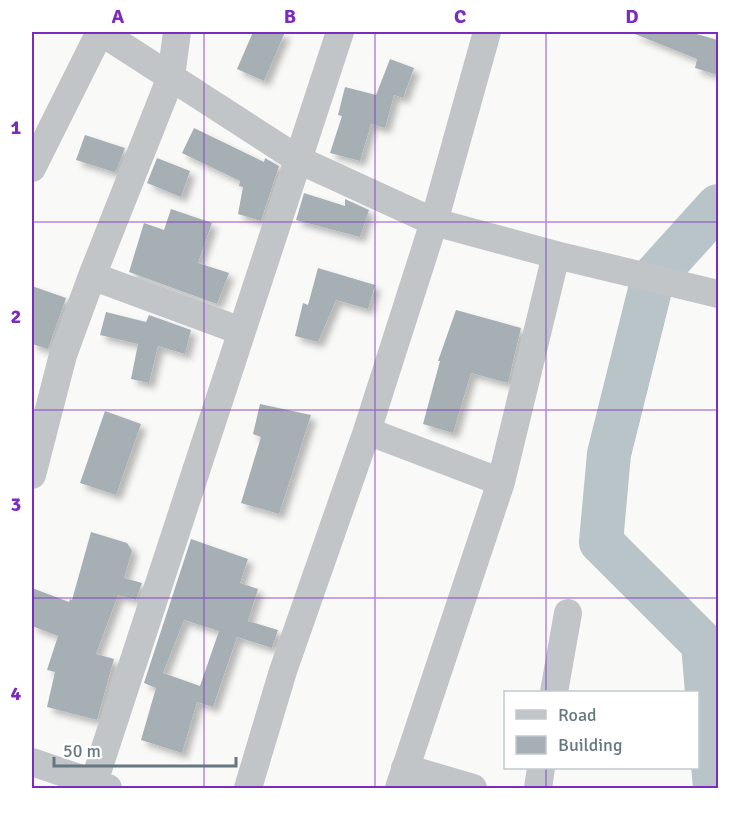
<svg xmlns="http://www.w3.org/2000/svg" width="750" height="820" font-family="Signika,sans-serif">
	<style>
		.lines { fill: none; stroke-linecap: round; stroke-linejoin: round }
		.river { stroke: #b8c4c7; stroke-width: 44 }
		.building { fill: #a6afb4; fill-rule: evenodd; filter: url(#shadow) }
		.minor { stroke: #c1c5c8; stroke-width: 28 }
		.grid { fill: none; stroke: #7b2cbf; stroke-width: 1.5; stroke-opacity: 0.55 }
		.neatline { fill: none; stroke: #7b2cbf; stroke-width: 2 }
		.grid-label { font-size: 20px; text-anchor: middle; font-weight: bold; fill: #7b2cbf }
	</style>
	<defs>
		<filter id="shadow"><feDropShadow dx="5.5" dy="5.5" stdDeviation="3" flood-color="#0004"/></filter>
	</defs>
	<rect width="100%" height="100%" fill="#f9f9f8"/>
	<g class="lines">
		<path class="river" d="M715,788L703,644L601,542L609,454L653,278L718,206"/>
	</g>
	<path class="building" d="M253,32H285L264,81L237,69Z
		M630,32H689L718,40V75L695,68L697,59Z
		M390,59L414,68L403,98L394,95L385,128L371,124L360,161L330,153L342,116L338,115L345,87L376,95Z
		M194,128L264,162L265,158L279,166L261,221L238,214L243,187L239,186L240,181L182,153Z
		M85,135L125,148L116,171L114,172L76,160Z
		M157,158L190,171L181,197L147,183Z
		M304,193L345,206V199L369,210L360,237L296,220Z
		M171,209L212,223L198,263L229,273L217,304L129,272L144,223L164,230Z
		M318,268L375,285L368,309L336,300L318,342L295,336L303,303L308,305Z
		M32,286L66,298L48,349L32,344Z
		M456,310L521,328L508,383L471,373L453,433L423,424L440,361H438Z
		M106,312L146,322L149,315L191,330L185,354L158,346L149,383L131,379L138,344L100,335Z
		M260,404L311,415L279,514L241,503L261,437L253,434Z
		M105,411L141,424L116,495L80,483Z
		M91,532L127,543L132,551L124,578L142,583L136,600L118,595L96,654L114,659L97,720L47,707L55,672L47,670L58,636L32,626V588L69,602L70,599L72,600Z
		M191,539L248,559L240,583L258,589L248,621L278,630L272,648L237,637L213,707L197,702L182,753L141,740L156,688L144,683ZM184,620L219,631L200,686L163,673Z"/>
	<g class="lines">
		<path class="minor" d="M101,32L299,160L434,222L556,255L718,294
			M32,168L100,32
			M92,276L241,331
			M367,431L501,482
			M32,475L63,355L92,276L171,77L177,32
			M554,692L568,613
			M32,762L108,788
			M405,768L473,788
			M92,788L340,32
			M248,788L283,671L367,431L434,222L487,32
			M399,788L501,482L556,255
			M538,788L541,768"/>
	</g>
	<path class="grid" d="M204,32V788M375,32V788M546,32V692M32,222H718M32,410H718M32,598H718M546,768V788"/>
	<rect width="750" height="820" fill="none" stroke="#ffffff" stroke-width="66"/>
	<rect x="504" y="691" width="195" height="78" fill="#ffffff" stroke="#c2c9cc" stroke-width="1.5"/>
	<rect x="516" y="710" width="30" height="9" fill="#c1c5c8" stroke="#c2c9cc" stroke-width="1.5"/>
	<text x="558" y="721" font-size="18" fill="#667780">Road</text>
	<rect x="516" y="736" width="30" height="18" fill="#a6afb4" stroke="#c2c9cc" stroke-width="1.5"/>
	<text x="558" y="751" font-size="18" fill="#667780">Building</text>
	<path d="M54 757v9h182v-9" fill="none" stroke="#667780" stroke-width="3"/>
	<text x="63" y="757" font-size="18" fill="#667780" stroke="#ffffff" stroke-width="4.5" paint-order="stroke">50 m</text>
	<rect x="33" y="33" width="684" height="754" class="neatline"/>
	<g class="grid-label">
		<text x="118" y="23">A</text>
		<text x="290" y="23">B</text>
		<text x="460" y="23">C</text>
		<text x="632" y="23">D</text>
		<text x="16" y="134">1</text>
		<text x="16" y="323">2</text>
		<text x="16" y="511">3</text>
		<text x="16" y="700">4</text>
	</g>
</svg>
